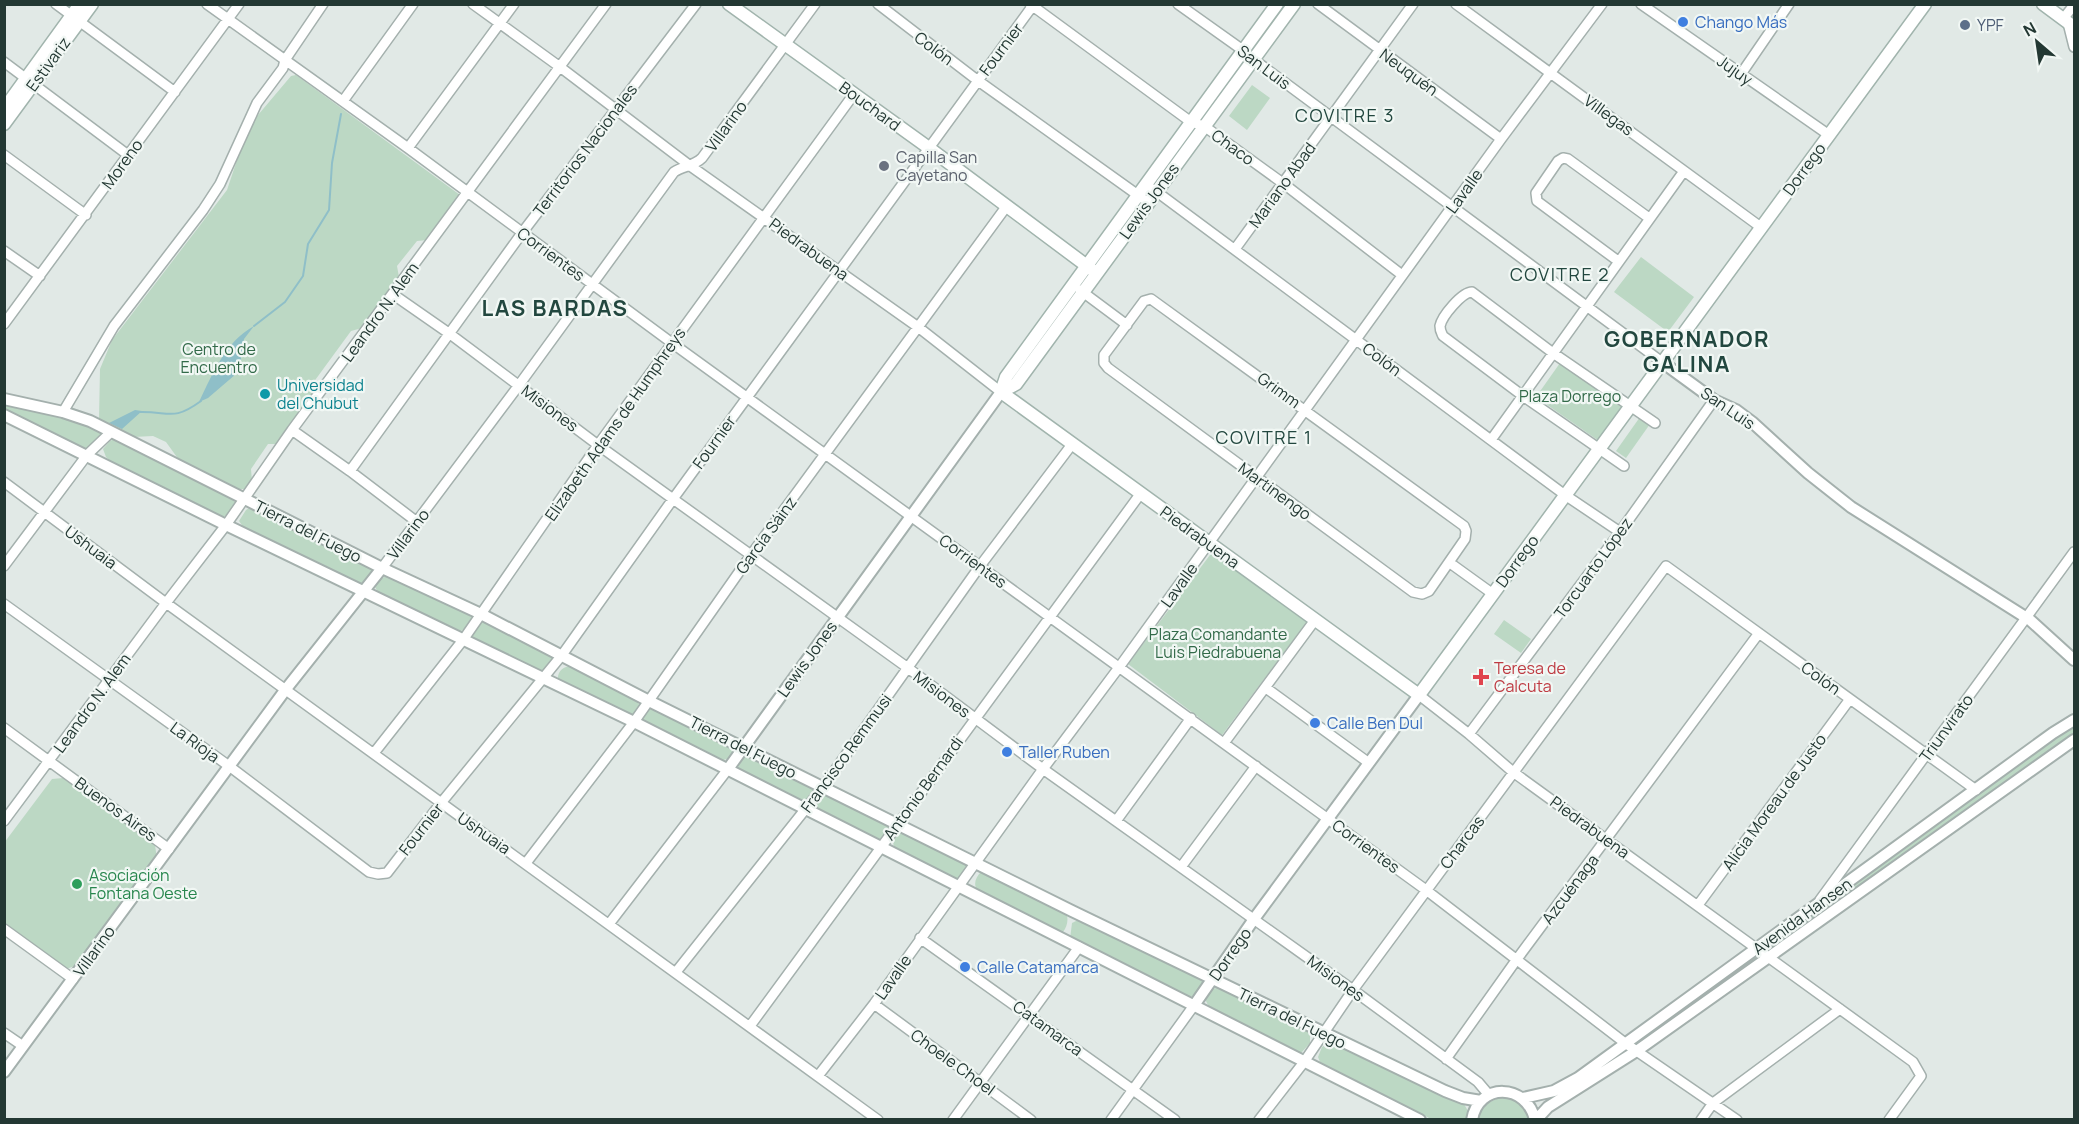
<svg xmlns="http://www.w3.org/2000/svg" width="2079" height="1124" font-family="Manrope,sans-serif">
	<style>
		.green { fill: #bcd8c4 }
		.water { fill: #8fbfc8 }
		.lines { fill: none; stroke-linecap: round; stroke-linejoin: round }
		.stream { stroke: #8fbfc8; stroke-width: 2 }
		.minor-casing { stroke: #a4b0ad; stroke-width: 12 }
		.tertiary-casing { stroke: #a4b0ad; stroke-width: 14 }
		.secondary-casing { stroke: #a1b4ad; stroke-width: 15 }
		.minor { stroke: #fff; stroke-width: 9 }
		.tertiary { stroke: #fff; stroke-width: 10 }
		.secondary { stroke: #fff; stroke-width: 12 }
		.shop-dot { fill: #3f7fe0; stroke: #f1f7f4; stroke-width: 2 }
		.service-dot { fill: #5c6f8a; stroke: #f1f7f4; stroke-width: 2 }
		.worship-dot { fill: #6b7280; stroke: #f1f7f4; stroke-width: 2 }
		.culture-dot { fill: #0f9aa8; stroke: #f1f7f4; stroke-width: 2 }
		.health-dot { fill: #e0444e; stroke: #f1f7f4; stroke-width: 2 }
		.leisure-dot { fill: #2e9e5b; stroke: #f1f7f4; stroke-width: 2 }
		.labels { text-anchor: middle; stroke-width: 4.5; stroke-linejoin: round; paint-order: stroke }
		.shop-label { font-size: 16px; fill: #366cbe; stroke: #f1f7f4; text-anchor: start }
		.service-label { font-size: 16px; fill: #4e5e75; stroke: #f1f7f4; text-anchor: start }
		.street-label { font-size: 16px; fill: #233833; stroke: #f1f7f4 }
		.worship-label { font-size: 16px; fill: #5b616d; stroke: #f1f7f4; text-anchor: start }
		.park-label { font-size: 16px; fill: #326a49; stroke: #f1f7f4 }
		.culture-label { font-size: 16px; fill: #0d838f; stroke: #f1f7f4; text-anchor: start }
		.health-label { font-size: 16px; fill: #be3a42; stroke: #f1f7f4; text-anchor: start }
		.leisure-label { font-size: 16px; fill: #27864d; stroke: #f1f7f4; text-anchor: start }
		.neighbourhood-label { font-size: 18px; letter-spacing: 1.5px; fill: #22473f; stroke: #f1f7f4 }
		.district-label { font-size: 22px; font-weight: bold; letter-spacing: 1.5px; fill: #22473f; stroke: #f1f7f4 }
	</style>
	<rect width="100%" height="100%" fill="#e1e9e6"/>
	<path class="green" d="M296,75L460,195L428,240L417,241L397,266L399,277L362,328L351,331L313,383L316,392L278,444H268L251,469L252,481L246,489H236L179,460L166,442L153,436L133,437L99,420L100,369L112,340L227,190L246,133L252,122L291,76Z
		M1252,85L1270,98L1247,130L1229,116Z
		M1641,257L1694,297L1668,332L1614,292Z
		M1560,363L1623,408L1599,441L1536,397Z
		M4,404C24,409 90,419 101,433L99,438L88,449H85L5,409Z
		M1640,417L1650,424L1626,458L1616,451Z
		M114,439L233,497L236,505L230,513L221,518L110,461L106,457L103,449L110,441Z
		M249,508H255L370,566L372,572C370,578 367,585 360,586L244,528L239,521L246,510Z
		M1213,551L1307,622L1222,735L1128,664Z
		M386,576H391L469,613L472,619L467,627L461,631L379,594L375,587L381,579Z
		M1504,620L1531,639L1521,653L1494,634Z
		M483,621L556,657L544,671L540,672L473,638L471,636Z
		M573,666L637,700L640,707L635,715L631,716L558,681C557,671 563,666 573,666Z
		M648,708H653L734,747L730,758L720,761L642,723L641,718Z
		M2074,725V736L1774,949L1770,946Z
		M746,754L816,788L812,799L804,802L739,770L738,767Z
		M63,778L155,845L157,859L78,965L66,969L5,923L4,843L52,779Z
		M826,794L892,826L886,840L879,841L813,808Z
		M899,832H904L971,867L960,880H954L894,848L893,841Z
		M981,872H985L1066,913C1069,919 1067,927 1063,932H1058L977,890C973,883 976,877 981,872Z
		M1080,919L1202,980L1206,984L1204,990L1192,996H1186L1070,939L1072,923Z
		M1751,957L1756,958V961L1642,1043L1639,1039Z
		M1219,987L1306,1029L1310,1033V1043L1302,1052H1296L1210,1009L1205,999L1213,989Z
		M1331,1042L1448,1099L1464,1104L1468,1111V1119H1431L1329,1067L1320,1062L1318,1057L1322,1047Z
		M1501,1097C1517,1098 1523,1105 1530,1120H1476L1485,1104Z"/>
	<path class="water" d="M254,326L244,339L240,365L236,374L208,398L199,402C213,373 225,342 254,326Z
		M135,410L142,411L122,429L109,423Z"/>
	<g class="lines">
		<path class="stream" d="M254,326L285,302L303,276L308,244L329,210L332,163L341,114
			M139,412C170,411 172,422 201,401"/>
		<g class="minor-casing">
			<path id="minor" d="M56,4L175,92
				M207,4L408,148L672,343L1426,890L1625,1043L1737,1120
				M473,4L560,67L689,165L918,327L1001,392
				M878,4L977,80L1142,198
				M1030,4L1191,122L1204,126L1284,184L1402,275
				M1178,4L1244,51L1253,59L1662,362
				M1318,4L1501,139
				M1456,4L1762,228
				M1641,4L1829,135
				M2063,19L2074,5
				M2068,23L2074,47
				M4,62L128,155
				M1741,74L1789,4
				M343,101L413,4
				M408,148L514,4
				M4,155L86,215
				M1153,189L1565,495L1620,532
				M1235,249L1413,4
				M4,251L40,276
				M1618,261L1537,201L1536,193L1558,161L1563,158L1568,159L1649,218
				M1080,290L1127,325
				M394,295L450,334L598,445L908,668L1043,769L1353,990L1478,1082L1489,1095
				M1151,299L1464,526L1466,531L1465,539L1429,591L1422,594L1413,592L1108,368L1104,363V355L1144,301Z
				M4,324L239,4
				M63,412L114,326L203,210L220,184L257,103L283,68L285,60L323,4
				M292,430L350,471L417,522
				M1491,440L1684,171
				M1624,466L1523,396L1443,336C1441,332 1440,331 1440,326C1442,316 1462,292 1472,292L1553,353L1655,423
				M350,471L522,233L696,4
				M4,482L166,603L878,1120
				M1450,563L1493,594
				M4,566L87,455L111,432
				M382,568L519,385L674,172C683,166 694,166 702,158L815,4
				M4,604L229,766L369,872L378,874L387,873L441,803L562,655L673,499L1034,4
				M1266,688L1369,763
				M1419,695L1469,734L1513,772L1913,1062L1921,1076L1889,1120
				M4,728L169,849
				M1469,734L1620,532L1714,400
				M1224,743L1315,620
				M374,753L463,640L598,445L854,94
				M4,821L166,603L226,525L292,430L606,4
				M1116,821L1191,718
				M526,863L634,722L751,555L1006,207
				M1181,867L1256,766
				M1820,900L2074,552
				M1698,905L1850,699
				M609,924L728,769
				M4,929L73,979
				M920,938L1175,1120
				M676,972L823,787L980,566L1073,443
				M874,1004L1031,1120
				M750,1026L1141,493
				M4,1033L23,1046
				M1446,1059L1517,959L1759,633
				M818,1076L874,1004L1043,769L1120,666L1501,139L1602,4
				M953,1120L1079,947
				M1111,1120L1195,1004
				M1259,1120L1304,1062L1353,990L1666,566L1976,790
				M1701,1120L1713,1103L1840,1009"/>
		</g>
		<g class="tertiary-casing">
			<path id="tertiary" d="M1662,362L1714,400L1736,410L1752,422L1808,473L1851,507L2030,620L2074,660
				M4,399L63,412L90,421L382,568L481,614L649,701L1072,911L1445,1091L1463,1098L1481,1101
				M4,415L226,525L634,722L1420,1120
				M728,769L1001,392
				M1195,1004L1254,919L1419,695
				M4,1072L286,689L382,568
				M1523,1098L1554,1091L1578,1078L2053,733L2074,720
				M1472,1120C1478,1082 1527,1083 1535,1120
				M1536,1120L1548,1107L1638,1050L2074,740"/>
		</g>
		<g class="secondary-casing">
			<path id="secondary" d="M729,4L929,148L1091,269
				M2043,4L2074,27
				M4,109L80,4
				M4,124L92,4
				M1001,392L1419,695L1925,4
				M1001,392L1016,384L1294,4
				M1001,392L1006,377L1277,4"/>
		</g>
		<use href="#minor" class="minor"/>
		<use href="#tertiary" class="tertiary"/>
		<use href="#secondary" class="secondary"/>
	</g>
	<g class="shop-dot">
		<circle cx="1683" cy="22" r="6"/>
		<circle cx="1315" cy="723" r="6"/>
		<circle cx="1007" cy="752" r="6"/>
		<circle cx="965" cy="967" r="6"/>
	</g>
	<circle class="service-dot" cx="1965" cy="25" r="6"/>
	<circle class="worship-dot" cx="884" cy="166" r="6"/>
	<circle class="culture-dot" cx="265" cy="394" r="6"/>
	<path class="health-dot" d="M1478 668h6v6h6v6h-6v6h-6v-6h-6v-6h6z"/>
	<circle class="leisure-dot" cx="77" cy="884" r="6"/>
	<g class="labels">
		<g class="shop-label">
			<text x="1695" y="28">Chango Más</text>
			<text x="1327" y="729">Calle Ben Dul</text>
			<text x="1019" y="758">Taller Ruben</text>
			<text x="977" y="973">Calle Catamarca</text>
		</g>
		<g class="service-label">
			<text x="1977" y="31">YPF</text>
		</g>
		<g class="street-label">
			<text transform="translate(934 48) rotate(37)" y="6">Colón</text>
			<text transform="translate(1001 49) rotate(-53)" y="6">Fournier</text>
			<text transform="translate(48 64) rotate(-54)" y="6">Estivariz</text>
			<text transform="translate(1264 67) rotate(37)" y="6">San Luis</text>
			<text transform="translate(1735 70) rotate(35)" y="6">Jujuy</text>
			<text transform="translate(1409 72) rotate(36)" y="6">Neuquén</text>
			<text transform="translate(870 106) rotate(36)" y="6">Bouchard</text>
			<text transform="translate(1609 115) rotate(36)" y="6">Villegas</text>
			<text transform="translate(726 126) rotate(-54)" y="6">Villarino</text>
			<text transform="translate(1233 147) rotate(36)" y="6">Chaco</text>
			<text transform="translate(585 150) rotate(-53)" y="6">Territorios Nacionales</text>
			<text transform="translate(122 164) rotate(-54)" y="6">Moreno</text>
			<text transform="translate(1804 169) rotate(-54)" y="6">Dorrego</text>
			<text transform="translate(1282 185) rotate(-54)" y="6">Mariano Abad</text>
			<text transform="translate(1464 191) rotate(-54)" y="6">Lavalle</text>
			<text transform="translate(1149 201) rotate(-54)" y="6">Lewis Jones</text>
			<text transform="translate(809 249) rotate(36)" y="6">Piedrabuena</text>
			<text transform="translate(551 254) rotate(36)" y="6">Corrientes</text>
			<text transform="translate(380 312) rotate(-54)" y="6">Leandro N. Alem</text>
			<text transform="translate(1382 359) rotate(37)" y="6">Colón</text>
			<text transform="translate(1279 390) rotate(36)" y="6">Grimm</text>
			<text transform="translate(550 408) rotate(37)" y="6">Misiones</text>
			<text transform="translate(1728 408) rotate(34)" y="6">San Luis</text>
			<text transform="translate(615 424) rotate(-55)" y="6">Elizabeth Adams de Humphreys</text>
			<text transform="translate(714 442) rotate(-54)" y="6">Fournier</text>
			<text transform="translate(1275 491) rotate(36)" y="6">Martinengo</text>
			<text transform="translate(308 531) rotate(27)" y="6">Tierra del Fuego</text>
			<text transform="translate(408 534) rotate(-53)" y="6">Villarino</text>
			<text transform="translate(766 535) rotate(-54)" y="6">García Sáinz</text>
			<text transform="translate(1200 537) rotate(36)" y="6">Piedrabuena</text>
			<text transform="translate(91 547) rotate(37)" y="6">Ushuaia</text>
			<text transform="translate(973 561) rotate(36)" y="6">Corrientes</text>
			<text transform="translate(1517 561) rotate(-54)" y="6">Dorrego</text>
			<text transform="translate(1593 568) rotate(-54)" y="6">Torcuarto López</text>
			<text transform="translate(1179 585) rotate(-54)" y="6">Lavalle</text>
			<text transform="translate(807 659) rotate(-54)" y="6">Lewis Jones</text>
			<text transform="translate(1821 678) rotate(36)" y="6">Colón</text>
			<text transform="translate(942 694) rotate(37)" y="6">Misiones</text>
			<text transform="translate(92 703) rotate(-54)" y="6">Leandro N. Alem</text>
			<text transform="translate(1946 728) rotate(-54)" y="6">Triunvirato</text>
			<text transform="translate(195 742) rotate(36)" y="6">La Rioja</text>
			<text transform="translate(743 747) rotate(27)" y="6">Tierra del Fuego</text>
			<text transform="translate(846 753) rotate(-54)" y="6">Francisco Remmusi</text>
			<text transform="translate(923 788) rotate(-54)" y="6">Antonio Bernardi</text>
			<text transform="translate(1774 802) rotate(-54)" y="6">Alicia Moreau de Justo</text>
			<text transform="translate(116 809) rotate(36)" y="6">Buenos Aires</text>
			<text transform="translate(1590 827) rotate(36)" y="6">Piedrabuena</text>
			<text transform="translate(421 829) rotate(-52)" y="6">Fournier</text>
			<text transform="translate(484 833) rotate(35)" y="6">Ushuaia</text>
			<text transform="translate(1462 842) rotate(-53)" y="6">Charcas</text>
			<text transform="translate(1366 846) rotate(36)" y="6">Corrientes</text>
			<text transform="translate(1570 889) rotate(-53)" y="6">Azcuénaga</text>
			<text transform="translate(1802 916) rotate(-36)" y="6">Avenida Hansen</text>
			<text transform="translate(94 951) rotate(-54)" y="6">Villarino</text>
			<text transform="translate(1230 954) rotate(-55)" y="6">Dorrego</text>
			<text transform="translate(893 977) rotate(-55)" y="6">Lavalle</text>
			<text transform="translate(1336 978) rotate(36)" y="6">Misiones</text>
			<text transform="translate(1292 1018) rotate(26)" y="6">Tierra del Fuego</text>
			<text transform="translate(1048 1028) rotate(36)" y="6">Catamarca</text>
			<text transform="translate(953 1062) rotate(36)" y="6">Choele Choel</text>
		</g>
		<g class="worship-label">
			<text x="896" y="163">Capilla San<tspan x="896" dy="18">Cayetano</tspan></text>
		</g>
		<g class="park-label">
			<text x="219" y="355">Centro de<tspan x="219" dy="18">Encuentro</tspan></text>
			<text x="1570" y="402">Plaza Dorrego</text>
			<text x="1218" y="640">Plaza Comandante<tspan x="1218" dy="18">Luis Piedrabuena</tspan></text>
		</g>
		<g class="culture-label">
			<text x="277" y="391">Universidad<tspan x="277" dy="18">del Chubut</tspan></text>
		</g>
		<g class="health-label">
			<text x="1494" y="674">Teresa de<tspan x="1494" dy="18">Calcuta</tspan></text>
		</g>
		<g class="leisure-label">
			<text x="89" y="881">Asociación<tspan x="89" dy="18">Fontana Oeste</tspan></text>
		</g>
		<g class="neighbourhood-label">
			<text x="1345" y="122">COVITRE 3</text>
			<text x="1560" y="281">COVITRE 2</text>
			<text x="1264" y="444">COVITRE 1</text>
		</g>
		<g class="district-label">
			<text x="555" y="316">LAS BARDAS</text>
			<text x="1687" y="347">GOBERNADOR<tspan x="1687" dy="25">GALINA</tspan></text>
		</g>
	</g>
	<rect width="2079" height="1124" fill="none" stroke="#233833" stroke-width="12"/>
	<g transform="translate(2037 42) rotate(331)" stroke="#f1f7f4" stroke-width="4.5" paint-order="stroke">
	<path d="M0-4.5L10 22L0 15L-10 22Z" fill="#233833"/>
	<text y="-9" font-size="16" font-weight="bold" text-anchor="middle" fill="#233833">N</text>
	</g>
</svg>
